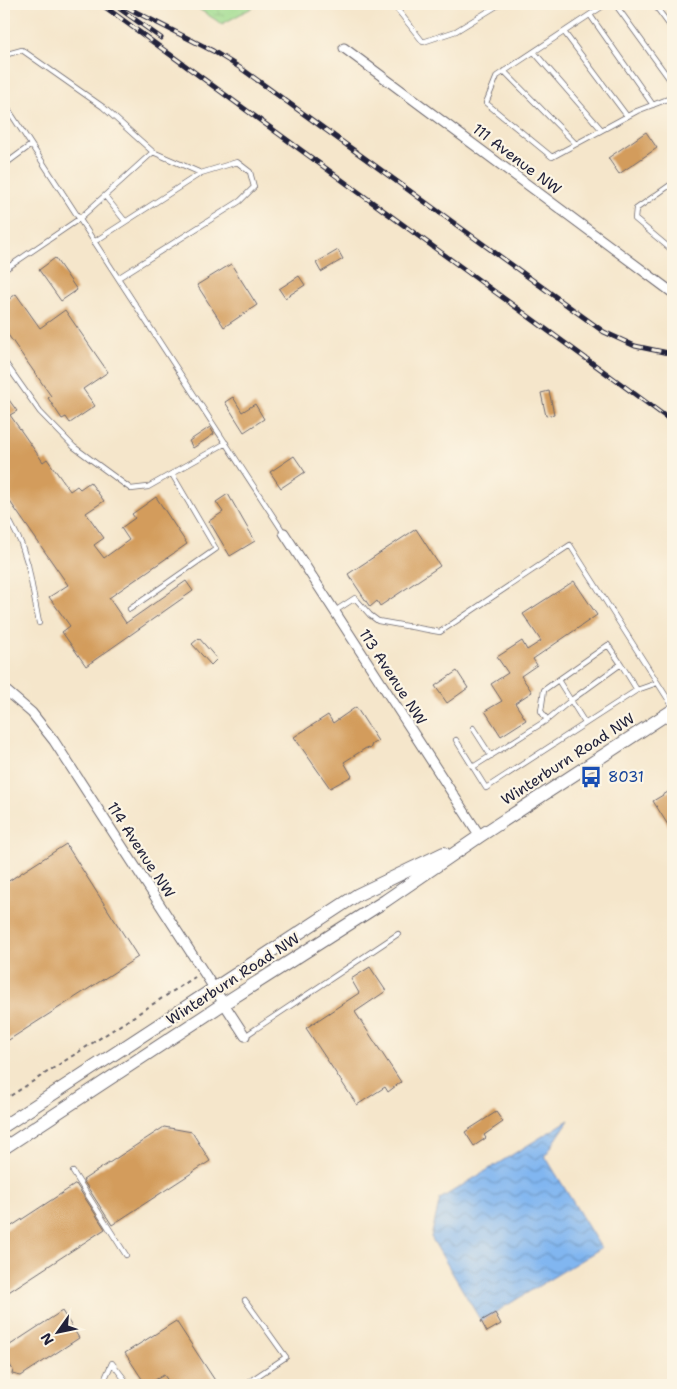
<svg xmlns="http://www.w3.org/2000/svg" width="677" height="1389" font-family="'Shantell Sans',sans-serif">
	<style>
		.wetland { fill: url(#wetland-marsh); stroke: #617f66 }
		.water { fill: url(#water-waves); stroke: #526c96 }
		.building { fill: #d39c5b }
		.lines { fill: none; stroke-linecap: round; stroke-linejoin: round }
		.service-casing { stroke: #6c676d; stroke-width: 6 }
		.minor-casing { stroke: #6c676d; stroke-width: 11 }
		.secondary-casing { stroke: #6c676d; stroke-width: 14 }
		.path { stroke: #6c676d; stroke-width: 2; stroke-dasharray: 4 4; stroke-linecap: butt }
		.service { stroke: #fff; stroke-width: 4.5 }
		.minor { stroke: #fff; stroke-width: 9 }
		.secondary { stroke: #fff; stroke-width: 12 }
		.rail-casing { stroke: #22223b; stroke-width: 5 }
		.rail { stroke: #fcf5e5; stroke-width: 3; stroke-dasharray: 9; stroke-linecap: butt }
		.labels { text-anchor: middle; stroke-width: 4.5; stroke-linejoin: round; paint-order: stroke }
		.street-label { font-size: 15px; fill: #22223b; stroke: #fcf5e5 }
		.transit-label { font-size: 15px; fill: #164399; stroke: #fcf5e5; text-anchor: start }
	</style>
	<defs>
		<pattern id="wetland-marsh" width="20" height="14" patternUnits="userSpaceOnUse" patternTransform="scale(1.25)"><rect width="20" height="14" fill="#a0dc90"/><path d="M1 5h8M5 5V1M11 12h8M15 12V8" fill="none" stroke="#8abc7d"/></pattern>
		<pattern id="water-waves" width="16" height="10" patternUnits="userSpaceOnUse" patternTransform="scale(1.25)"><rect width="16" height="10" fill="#81b6f0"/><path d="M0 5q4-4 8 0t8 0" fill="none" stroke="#6994c4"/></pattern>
	</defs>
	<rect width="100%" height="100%" fill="#fcf5e5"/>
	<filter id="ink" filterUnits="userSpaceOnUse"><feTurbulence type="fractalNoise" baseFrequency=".02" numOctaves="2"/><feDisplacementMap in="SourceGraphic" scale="10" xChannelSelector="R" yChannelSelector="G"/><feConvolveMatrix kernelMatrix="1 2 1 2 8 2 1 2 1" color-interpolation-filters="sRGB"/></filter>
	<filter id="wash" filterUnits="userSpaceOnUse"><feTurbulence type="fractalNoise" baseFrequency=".0096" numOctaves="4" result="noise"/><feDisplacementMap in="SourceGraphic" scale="20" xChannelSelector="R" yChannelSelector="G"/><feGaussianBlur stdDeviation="1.12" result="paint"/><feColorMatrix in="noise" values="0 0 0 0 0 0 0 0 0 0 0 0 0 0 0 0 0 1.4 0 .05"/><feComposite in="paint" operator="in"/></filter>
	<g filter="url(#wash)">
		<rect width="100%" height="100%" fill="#f5e6cb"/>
		<path class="wetland" d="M191,4H259L222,24Z"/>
		<path class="water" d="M569,1120L545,1156L601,1248L481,1321L431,1237L440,1199Z"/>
		<g id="blocks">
			<path class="building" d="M646,132L657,148L619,174L608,158Z
				M338,250L343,259L321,272L316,263Z
				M55,258L77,290L61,301L39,270Z
				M231,264L257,305L224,327L197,285Z
				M299,276L305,285L285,298L279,289Z
				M16,294L40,328L65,310L108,372L83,389L95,406L70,423L66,417L62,419L48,398L51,396L4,329V303Z
				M549,391L554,414L546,416L541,393Z
				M4,393L17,411L10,415L43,462L47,459L70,491L77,486L80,489L90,482L104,501L86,513L104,538L94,545L104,558L129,540L121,528L135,518L132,514L156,497L187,544L109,598L126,623L186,581L193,591L86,666L62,632L70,626L49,597L68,585L4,493Z
				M233,397L242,412L255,404L264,419L244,432L225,402Z
				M210,427L214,434L193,448L189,441Z
				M294,456L305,472L281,488L270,472Z
				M228,494L255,541L230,556L209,521L223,512L216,502Z
				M416,529L440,566L380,606L377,601L370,607L348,574Z
				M574,581L597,615L533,659L537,665L521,676L532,692L515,703L526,720L501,736L485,711L502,701L491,684L508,673L497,657L522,641L527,650L541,641L523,614Z
				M199,638L217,659L211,665L192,644Z
				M457,671L468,688L447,703L435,686Z
				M356,707L378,741L372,744L370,749L366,748L344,762L352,776L330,788L294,737L328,715L333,723Z
				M673,789V833L653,801Z
				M66,844L138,957L4,1043V884Z
				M370,967L386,991L355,1012L401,1082L388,1092L385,1087L357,1105L306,1028L359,993L351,979Z
				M496,1112L503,1122L484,1135L486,1138L474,1146L465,1132Z
				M164,1127L192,1132L210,1161L112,1225L83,1180Z
				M76,1184L105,1229L4,1295V1231Z
				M62,1311L79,1338L21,1376L12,1374L13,1370L4,1355V1349Z
				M495,1313L501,1324L487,1332L481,1321Z
				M176,1321L218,1385H171L164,1375L146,1385L125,1353Z"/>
		</g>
	</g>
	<g filter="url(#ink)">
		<use href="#blocks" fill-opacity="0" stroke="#6c676d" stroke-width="1"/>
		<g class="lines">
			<g class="service-casing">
				<path id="service" d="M393,4L423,42L456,31L500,4
					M606,4L497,76L486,103L552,157L637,111L673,97
					M615,4L673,84
					M654,4L673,30
					M590,15L653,105
					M564,32L627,116
					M534,52L601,129
					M4,55L22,50L103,107L153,152L79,219L4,270
					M504,71L575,143
					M4,103L284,533
					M153,152L201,173
					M4,165L31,145
					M673,183L636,209L635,219L673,251
					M105,196L125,221
					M94,242L201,173L237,162L250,172L254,187L240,201L118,278
					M4,361L40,412L74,447L131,489L148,487L226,443
					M4,510L21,543L28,565L39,623
					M130,609L216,549L172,474
					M335,611L355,598L370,615L378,621L440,632L570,545L673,707
					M558,680L608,645L621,664
					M547,720L541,711L544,690L558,680L585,723
					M473,728L491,756
					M456,740L486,788L637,690L657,683
					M473,767L547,720L570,701L621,664L637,690
					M245,1036L398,934
					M73,1172L126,1255
					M102,1385L112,1363L129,1385
					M244,1385L286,1357L245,1300"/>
			</g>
			<g class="minor-casing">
				<path id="minor" d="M344,48L673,293
					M284,533L480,836
					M4,689L32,713L54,741L245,1036"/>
			</g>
			<g class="secondary-casing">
				<path id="secondary" d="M4,1126L357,895L444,853
					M4,1148L223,1004L385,901L480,836L673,710"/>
			</g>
			<path class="path" d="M4,1100L195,977"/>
			<use href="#service" class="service"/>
			<use href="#minor" class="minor"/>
			<use href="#secondary" class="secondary"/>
			<g class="rail-casing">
				<path id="rail" d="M101,4L673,422
					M113,4L161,38
					M126,7L213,51L242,69L604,332L635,346L673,354"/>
			</g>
			<use href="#rail" class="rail"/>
		</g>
	</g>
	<defs>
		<g id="bus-bare" transform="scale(1.725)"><path d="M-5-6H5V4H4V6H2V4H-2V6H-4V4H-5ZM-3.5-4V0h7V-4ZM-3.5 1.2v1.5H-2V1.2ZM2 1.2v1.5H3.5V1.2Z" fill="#1a4fb4" stroke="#fcf5e5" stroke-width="2.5" paint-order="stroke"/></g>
	</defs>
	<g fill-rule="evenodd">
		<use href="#bus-bare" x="591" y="777"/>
	</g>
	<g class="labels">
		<g class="street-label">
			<text transform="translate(517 159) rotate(37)" y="5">111 Avenue NW</text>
			<text transform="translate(393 677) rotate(57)" y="5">113 Avenue NW</text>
			<text transform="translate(568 759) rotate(-33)" y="5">Winterburn Road NW</text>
			<text transform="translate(141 850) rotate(57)" y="5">114 Avenue NW</text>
			<text transform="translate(233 979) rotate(-33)" y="5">Winterburn Road NW</text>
		</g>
		<g class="transit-label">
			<text x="608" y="782">8031</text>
		</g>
	</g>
	<rect width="677" height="1389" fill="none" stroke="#fcf5e5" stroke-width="20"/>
	<g transform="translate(58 1332) rotate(237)" stroke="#fcf5e5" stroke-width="4" paint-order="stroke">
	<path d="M0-4L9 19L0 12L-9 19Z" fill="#22223b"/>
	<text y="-8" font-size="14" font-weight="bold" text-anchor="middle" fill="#22223b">N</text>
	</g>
</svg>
